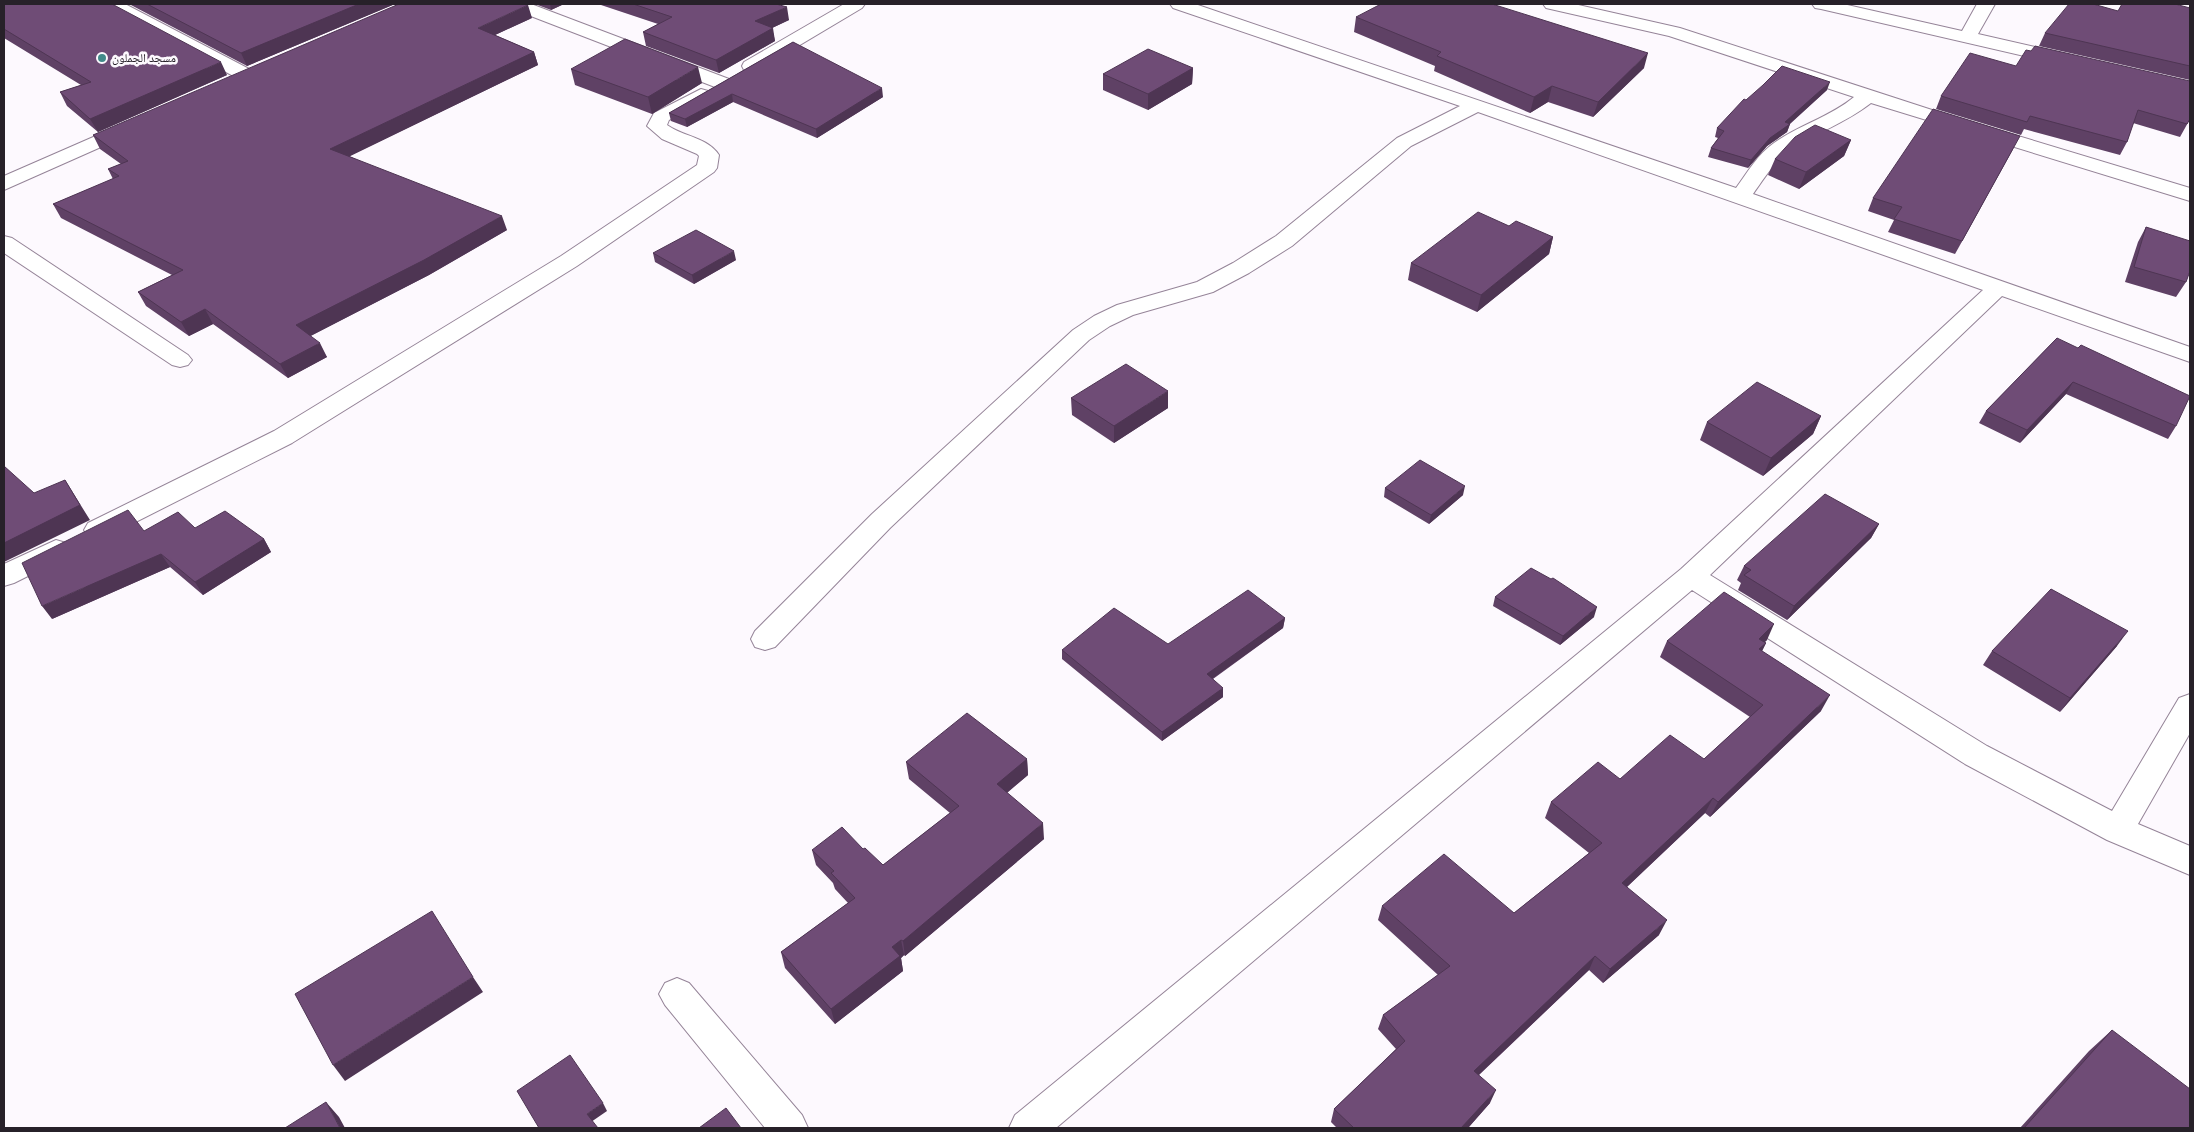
<svg xmlns="http://www.w3.org/2000/svg" width="2194" height="1132" font-family="'Times New Roman','Noto Naskh Arabic',serif">
	<style>
		.lines { fill: none; stroke-linecap: round; stroke-linejoin: round }
		.minor-casing { stroke: #958498; stroke-width: 2 }
		.minor { fill: #fff; fill-rule: evenodd }
		.wall { fill: #5f4165 }
		.shaded-wall { fill: #4e3553 }
		.building { fill: #6f4c76; stroke: #4e3553 }
		.poi-dot { fill: #428a8a; stroke: #fdf9fe; stroke-width: 2 }
		.labels { text-anchor: middle; stroke-width: 5; stroke-linejoin: round; paint-order: stroke }
		.far-poi-label { font-size: 12px; fill: #272129; stroke: #fdf9fe; text-anchor: start }
	</style>
	<rect width="100%" height="100%" fill="#fdf9fe"/>
	<g class="lines">
		<g class="minor-casing">
			<path id="minor" d="M103,4H125L253,71L255,75L253,79L246,81L239,79L106,8Z
				M507,4H531L729,79L731,83L729,87L722,89L715,87L510,8Z
				M844,4H865L862,8L758,70L751,72L744,70L742,66L744,62Z
				M1170,4H1195L1736,188C1747,173 1758,154 1774,143C1799,125 1830,117 1854,97L1669,36L1546,8L1543,4H1574L1680,28L1932,110L2190,188V201L1871,103C1846,123 1814,133 1788,152C1774,162 1763,180 1753,194L2190,347V362L2002,296L1710,575L1987,746L2112,811L2179,698L2190,694V733L2138,824L2190,846V875L2107,840L1965,764L1692,590L1056,1128H1009L1015,1115L1681,569L1983,290L1478,112L1411,146L1292,246L1249,273L1213,292L1133,315L1110,326L1089,340L890,528L775,647L765,650L755,647L751,639L755,631L872,514L1073,330L1094,316L1117,305L1197,282L1233,263L1276,236L1397,138L1460,106L1173,8Z
				M1812,4H1843L1962,31L1977,4H1995L1978,34L2070,55L2072,59L2070,63L2063,65L1821,9L1815,8Z
				M701,89L708,91L711,95L708,99L669,120L667,125C684,137 707,137 719,155L717,168L714,172L577,266L292,443L106,537L97,539L88,537L84,530L88,523L274,431L561,256L697,165L699,156L697,154L662,139L647,126L654,113Z
				M130,121L137,123L140,127L137,131L4,190V176Z
				M4,236L12,238L188,355L192,360L188,365L180,367L172,365L4,253Z
				M56,540L66,543L70,550L66,557L14,583L4,586V564Z
				M677,978L689,983L802,1115L808,1128H765L665,1005L659,994L665,983Z"/>
		</g>
		<use href="#minor" class="minor"/>
	</g>
	<path class="wall" d="M4,4L227,75L98,132L67,106L60,92L81,85L4,38Z
		M129,4H395L247,66Z
		M535,4H564L551,10Z
		M598,4H776L789,20L772,28L775,41L719,73L646,46L643,32L658,24Z
		M2190,8V80L2039,46L2045,33L2118,11Z
		M1356,17L1644,68L1593,117L1548,102L1530,113L1434,71L1435,66L1354,32Z
		M532,18L495,35L534,52L538,65L349,156L507,230L429,275L310,336L327,357L288,378L213,324L189,336L146,306L138,292L172,275L61,218L53,204L113,179L108,169L121,164L100,149L93,135Z
		M793,42L883,97L817,138L733,102L687,127L671,121L669,113Z
		M2016,66L2190,119L2180,137L2133,123L2127,142L2120,155L2024,129L2021,135L1936,109L1941,96Z
		M1193,68L1192,84L1148,110L1103,90V74Z
		M571,69L702,83L652,114L575,85Z
		M1827,90L1790,124L1787,132L1767,146L1748,168L1708,157L1711,148L1718,138L1715,137L1717,128L1746,100Z
		M1851,140L1844,156L1799,189L1768,175L1775,159Z
		M2013,149L1955,254L1888,232L1894,220L1868,211L1873,198Z
		M1509,226L1553,237L1549,254L1477,312L1408,280L1411,263Z
		M2146,227L2186,282L2176,297L2125,282L2138,242Z
		M653,253L736,260L694,284L655,262Z
		M2057,338L2176,426L2168,439L2066,394L2020,443L1979,423L1986,411Z
		M1071,398L1168,408L1114,443L1072,415Z
		M1821,416L1813,434L1763,476L1700,440L1707,422Z
		M1385,488L1463,495L1429,524L1384,497Z
		M1879,524L1871,538L1787,620L1738,590L1741,583L1737,580L1744,566Z
		M195,528L264,539L271,552L203,595L170,567L52,619L144,531Z
		M1495,597L1594,617L1560,645L1493,606Z
		M1285,618L1283,628L1213,679L1223,697L1162,741L1062,659V650L1168,644Z
		M1767,640L1764,642L1766,643L1762,651L1821,711L1710,817L1705,813L1627,887L1659,935L1603,983L1589,970L1479,1075L1490,1103L1468,1128H1337L1331,1122L1334,1109L1396,1049L1378,1029L1383,1015L1438,975L1378,920L1382,906L1514,913L1589,853L1545,818L1551,802L1620,779L1704,759L1750,717L1660,657L1667,641Z
		M2117,646L2060,712L1983,665L1992,651Z
		M1027,759L1028,775L1007,793L1044,839L905,956L904,955L901,958L903,971L835,1024L785,968L781,952L848,903L835,889L833,883L816,865L812,850L863,849L883,865L950,813L909,779L906,762Z
		M2112,1030L2190,1128H2020L2089,1051Z"/>
	<path class="shaded-wall" d="M359,4H395L247,66L241,53Z
		M550,4H564L551,10Z
		M528,5L532,18L482,41L478,28Z
		M787,7L789,20L757,35L755,21Z
		M773,28L775,41L719,73L716,60Z
		M534,52L538,65L336,163L330,149Z
		M1648,53L1644,68L1593,117L1598,102Z
		M221,62L227,75L98,132L90,119Z
		M698,67L702,83L652,114L648,97Z
		M1193,68L1192,84L1148,110V94Z
		M1830,82L1827,90L1786,127L1790,124L1787,132L1767,146L1748,168L1751,160L1770,138L1785,122Z
		M1552,86L1548,102L1530,113L1534,97Z
		M882,88L883,97L817,138L816,129Z
		M732,94L733,102L687,127L685,119Z
		M2020,136L2013,149L1955,254L1962,241Z
		M1851,140L1844,156L1799,189L1806,172Z
		M502,216L507,230L429,275L303,340L296,325Z
		M1553,237L1549,254L1477,312L1481,295Z
		M734,251L736,260L694,284L692,275Z
		M205,309L213,324L189,336L181,322Z
		M320,343L327,357L288,378L280,364Z
		M2073,382L2066,394L2020,443L2027,430Z
		M1168,391V408L1114,443V426Z
		M1821,416L1813,434L1763,476L1771,458Z
		M65,480L90,520L4,562V543Z
		M1465,486L1463,495L1429,524L1431,515Z
		M1879,524L1871,538L1787,620L1794,606Z
		M264,539L271,552L203,595L195,582Z
		M161,554L170,567L52,619L42,606Z
		M1597,607L1594,617L1560,645L1563,636Z
		M1285,618L1283,628L1206,683L1207,674Z
		M1774,624L1767,640L1752,655L1759,639Z
		M2128,631L2117,646L2060,712L2070,698Z
		M1766,643L1758,659L1759,649Z
		M1223,688V697L1162,741V732Z
		M1830,695L1821,711L1710,817L1718,802Z
		M1027,759L1028,775L998,800L997,784Z
		M1713,798L1705,813L1615,898L1622,883Z
		M1043,823L1044,839L905,956L903,941Z
		M1667,920L1659,935L1603,983L1610,969Z
		M901,940L904,955L901,958L903,971L835,1024L831,1009L892,947Z
		M1595,956L1589,970L1469,1084L1474,1071Z
		M473,977L483,992L345,1081L333,1065Z
		M1496,1090L1490,1103L1468,1128H1461Z
		M326,1102L339,1117L345,1128H340Z
		M603,1103L607,1111L591,1122L587,1114Z"/>
	<path class="building" d="M4,4H112L221,62L90,119L60,92L91,82L4,29Z
		M147,4H359L241,53Z
		M399,4H524L528,5L478,28L534,52L330,149L502,216L424,260L296,325L320,343L280,364L205,309L181,322L138,292L183,270L53,204L119,176L108,169L128,161L93,135Z
		M633,4H776L787,7L755,21L773,28L716,60L643,32L672,17Z
		M1381,4H1492L1648,53L1598,102L1552,86L1534,97L1437,56L1441,52L1356,17Z
		M2069,4H2093L2118,11L2122,4H2175L2190,8V66L2045,33Z
		M625,39L698,67L648,97L571,69Z
		M793,42L882,88L816,129L732,94L685,119L669,113Z
		M2035,46L2190,81V119L2187,124L2138,110L2127,142L2030,116L2027,122L1941,96L1970,53L2016,66L2026,50L2031,51Z
		M1148,49L1193,68L1148,94L1103,74Z
		M1782,66L1830,82L1785,122L1790,124L1770,138L1751,160L1711,148L1724,131L1717,128L1744,99L1746,100L1763,85Z
		M1933,109L2020,136L1962,241L1894,219L1902,207L1873,198Z
		M1815,125L1851,140L1806,172L1775,159L1795,137Z
		M1478,212L1509,226L1516,221L1553,237L1481,295L1411,263Z
		M2146,227L2190,241V271L2186,282L2134,267Z
		M696,230L734,251L692,275L653,253Z
		M2057,338L2078,348L2081,345L2190,396L2176,426L2073,382L2027,430L1986,411Z
		M1126,364L1168,391L1114,426L1071,398Z
		M1757,382L1821,416L1771,458L1707,422Z
		M1420,460L1465,486L1431,515L1385,488Z
		M4,466L34,493L65,480L80,505L4,543Z
		M1825,494L1879,524L1794,606L1744,575L1751,570L1744,566Z
		M128,510L144,531L178,512L195,528L225,511L264,539L195,582L161,554L42,606L22,563Z
		M1531,568L1551,579L1553,578L1597,607L1563,636L1495,597Z
		M2051,589L2128,631L2070,698L1992,651Z
		M1248,590L1285,618L1207,674L1223,688L1162,732L1062,650L1114,608L1168,644Z
		M1724,592L1774,624L1759,639L1766,643L1759,649L1830,695L1718,802L1713,798L1622,883L1667,920L1610,969L1595,956L1474,1071L1496,1090L1461,1128H1354L1334,1109L1405,1041L1383,1015L1450,966L1382,906L1444,854L1514,913L1602,843L1551,802L1598,762L1620,779L1670,735L1704,759L1763,705L1667,641Z
		M967,713L1027,759L997,784L1043,823L903,941L901,940L892,947L900,956L831,1009L781,952L855,898L831,873L834,871L812,850L842,827L863,849L865,848L883,865L959,806L906,762Z
		M432,911L473,977L333,1065L295,994Z
		M2112,1030L2190,1089V1128H2024Z
		M570,1055L603,1103L587,1114L598,1128H539L517,1091Z
		M326,1102L340,1128H285Z
		M726,1108L741,1128H699Z"/>
	<circle class="poi-dot" cx="102" cy="58" r="5"/>
	<g class="labels">
		<g class="far-poi-label">
			<text x="112" y="62">مسجد الجملون</text>
		</g>
	</g>
	<rect width="2194" height="1132" fill="none" stroke="#272129" stroke-width="10"/>
</svg>
